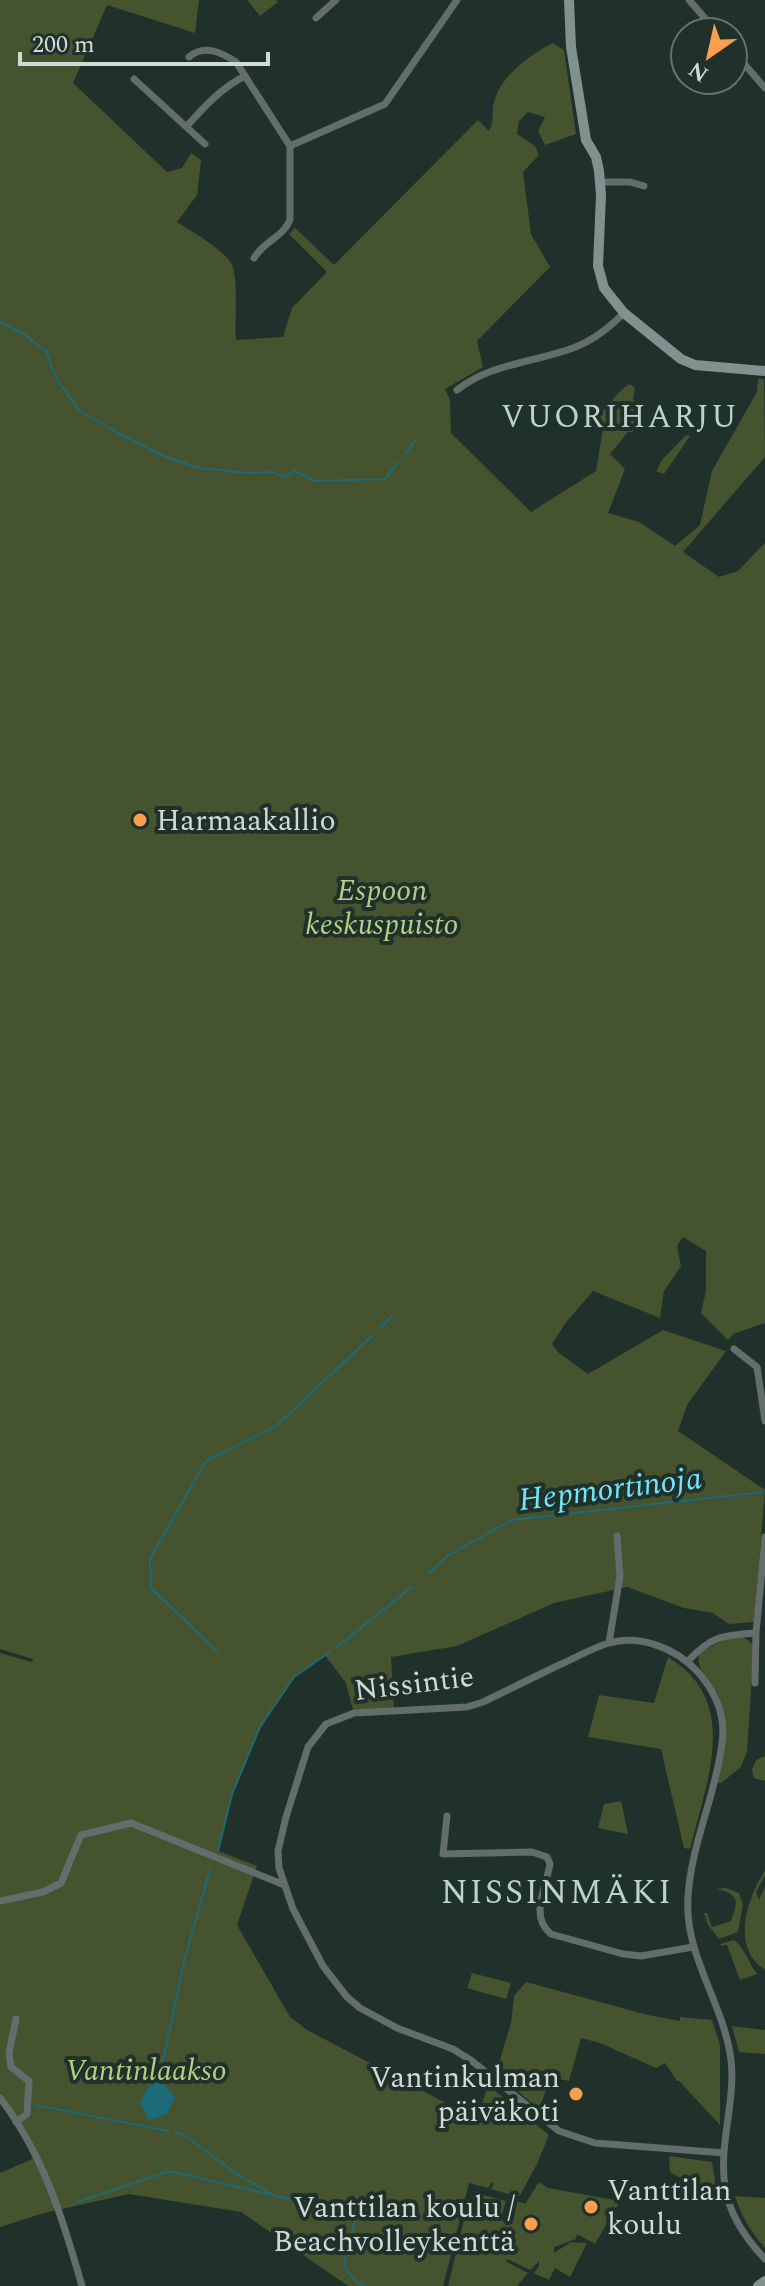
<svg xmlns="http://www.w3.org/2000/svg" width="765" height="2286" font-family="Spectral,serif">
	<style>
		.green { fill: #46532f }
		.water { fill: #1b6b79 }
		.lines { fill: none; stroke-linecap: round; stroke-linejoin: round }
		.stream { stroke: #1b6b79; stroke-width: 2 }
		.street { stroke: #636d6c; stroke-width: 7 }
		.secondary { stroke: #81918f; stroke-width: 10 }
		.poi-dot { fill: #f99f4d; stroke: #1f312a; stroke-width: 3 }
		.labels { text-anchor: middle; stroke-width: 8; stroke-linejoin: round; paint-order: stroke }
		.poi-label { font-size: 30px; fill: #cfdad5; stroke: #1f312a; text-anchor: start }
		.park-label { font-size: 30px; font-style: italic; fill: #b3cf82; stroke: #1f312a }
		.street-label { font-size: 30px; fill: #cfdad5; stroke: #1f312a }
		.neighbourhood-label { font-size: 32px; letter-spacing: 2px; fill: #bdd3c9; stroke: #1f312a }
		.water-label { font-size: 32px; font-style: italic; fill: #73e3f8; stroke: #1f312a }
		.quarter-label { font-size: 34px; letter-spacing: 2px; fill: #bdd3c9; stroke: #1f312a }
	</style>
	<rect width="100%" height="100%" fill="#1f312a"/>
	<path class="green" d="M0,0H199L195,33L107,5L73,83L167,172L182,168L191,153L201,160L197,195L177,222C191,231 225,250 232,265C239,283 234,321 236,340L283,337L292,308L327,272L289,234L295,228L334,265L478,120L489,131C494,121 492,118 493,107C497,78 529,55 553,43L564,50L576,134L545,145L538,131L545,117L528,112L519,121L517,134L535,146L539,155L523,172L531,234L550,267L477,341L483,367L445,389L450,400L451,433L531,512L596,471L603,428L593,426L595,416C610,408 616,391 630,384L635,388L633,399L641,408L633,432H628L610,454L625,469L608,513L639,522L675,546L700,525L712,471L757,392L758,379H764L765,457L683,552L719,577L738,571L765,543V1323L733,1334L728,1340L701,1313L706,1291V1251L683,1237L677,1246L681,1266L664,1291L660,1318L593,1291L567,1321L552,1344L559,1353L588,1374L663,1330L726,1351L687,1405L678,1431L765,1490L754,1622L729,1624L713,1613L684,1608L627,1587L554,1603L457,1646L391,1657L394,1708L353,1710L346,1683L325,1655L294,1677L260,1727L232,1794L218,1851L257,1866L237,1925L290,2017L307,2030L463,2112L469,2104L476,2108L473,2117L477,2120L488,2085L549,2135L537,2164L519,2197L491,2189L494,2183L492,2182L488,2188L469,2183L443,2286H348L241,2212L129,2194L44,2213L0,2227V2173L37,2157L0,2102V1653L32,1662L33,1659L0,1649Z
		M247,0H276L278,2L260,16Z
		M686,435L690,436L664,474L656,471L662,460Z
		M730,1637H743L754,1645L747,1752L741,1767L721,1783H717C722,1757 726,1727 720,1701C716,1683 692,1670 700,1652Z
		M668,1657C742,1702 706,1782 690,1849L684,1848L661,1749L588,1737L599,1695L654,1703Z
		M765,1756V1781L754,1778L752,1770L756,1760Z
		M621,1801L628,1834L598,1828L604,1804Z
		M765,1870V1875L756,1892L759,1900L765,1887V1970C730,1947 747,1899 765,1870Z
		M726,1888L739,1893L743,1904L738,1932L719,1939L708,1925L704,1913H707L712,1927L731,1921C739,1900 739,1894 716,1889Z
		M734,1940C743,1946 749,1963 757,1974L740,1980L727,1945L722,1946L720,1944Z
		M472,1973L511,1983L506,1999L467,1988Z
		M526,1982L648,2015L680,2021V2017L712,2020L720,2045V2125L679,2081H677L665,2063L656,2068L600,2043L581,2038L569,2081L551,2077L539,2109L496,2073L511,2023L514,1996Z
		M732,2026L765,2030V2054L739,2052Z
		M669,2156L712,2162L718,2199L670,2172Z
		M539,2182L548,2188L620,2201L595,2244L577,2234L576,2239L554,2247V2253L571,2242L587,2243L570,2277L555,2268L549,2280L534,2273L539,2266V2261L530,2270L507,2259V2262L528,2273L517,2286H448L466,2212L505,2221L511,2199L525,2204Z
		M476,2193L506,2201L501,2218L471,2210Z
		M735,2196L765,2198V2248C751,2232 741,2216 735,2196Z"/>
	<path class="water" d="M159,2078L175,2097L167,2114L149,2120L140,2102L147,2089Z"/>
	<g class="lines">
		<path class="stream" d="M0,322L25,335L46,351L57,380L80,411L118,433L159,454L198,468L247,473L274,472L283,477L295,471L314,481L385,479L398,462
			M406,453L415,441
			M381,1327L392,1316
			M429,1573L447,1556L512,1520L762,1492
			M337,1647L412,1587
			M217,1651L151,1588L150,1559L206,1461L276,1426L373,1335
			M218,1851L232,1794L260,1727L294,1677L330,1652
			M159,2078L185,1958L210,1870
			M35,2105L169,2131
			M176,2133L184,2135L240,2176L273,2195L352,2215L355,2220L344,2266L354,2280L364,2286
			M77,2202L169,2171L268,2194"/>
		<path class="street" d="M689,0L717,32
			M316,18L336,0
			M733,51L765,88
			M189,57C204,44 221,52 236,62L290,146
			M134,79L205,144
			M187,126C205,106 221,88 245,76
			M290,146L385,104L457,0
			M600,182H630L644,186
			M254,258C263,242 283,237 290,220V146
			M457,390C491,363 533,363 573,348C592,341 610,327 624,313
			M734,1349L757,1367L765,1421
			M609,1643L620,1576L617,1536
			M688,1661C712,1635 722,1636 756,1633L765,1537
			M755,1683L756,1633
			M447,1816L443,1854L532,1852L547,1857L550,1864C546,1888 529,1916 551,1934L623,1954L641,1956L693,1947
			M0,1901L43,1892L61,1883L81,1835L131,1823L282,1884
			M16,2019L9,2053L11,2067L29,2081L27,2114L16,2122
			M0,2098C43,2154 63,2219 82,2286
			M724,2153L595,2143L559,2131L472,2061L453,2049L397,2028L360,2008L347,1997L323,1966L293,1909L279,1868L278,1851L286,1817L308,1747L326,1724L354,1713L467,1707L483,1702C508,1690 534,1677 559,1665C575,1658 592,1648 609,1643C641,1634 676,1649 697,1671C715,1691 726,1716 722,1743C716,1795 691,1844 688,1897C684,1953 721,2000 730,2053C738,2095 718,2143 725,2186C729,2215 746,2239 765,2259"/>
		<path class="secondary" d="M569,0L571,47L586,140L596,157L599,171L601,195L598,266L604,288L624,313L681,359L695,365L765,371
			M758,2286L765,2281"/>
	</g>
	<g class="poi-dot">
		<circle cx="140" cy="820" r="8"/>
		<circle cx="576" cy="2094" r="8"/>
		<circle cx="591" cy="2207" r="8"/>
		<circle cx="531" cy="2224" r="8"/>
	</g>
	<g class="labels">
		<g class="poi-label">
			<text x="156" y="830">Harmaakallio</text>
			<text x="560" y="2087" text-anchor="end">Vantinkulman<tspan x="560" dy="34">päiväkoti</tspan></text>
			<text x="607" y="2200">Vanttilan<tspan x="607" dy="34">koulu</tspan></text>
			<text x="515" y="2217" text-anchor="end">Vanttilan koulu /<tspan x="515" dy="34">Beachvolleykenttä</tspan></text>
		</g>
		<g class="park-label">
			<text x="382" y="900">Espoon<tspan x="382" dy="34">keskuspuisto</tspan></text>
			<text x="146" y="2080">Vantinlaakso</text>
		</g>
		<g class="street-label">
			<text transform="translate(414 1683) rotate(-7)" y="10">Nissintie</text>
		</g>
		<g class="neighbourhood-label">
			<text x="620" y="427">VUORIHARJU</text>
		</g>
		<g class="water-label">
			<text transform="translate(610 1488) rotate(-7)" y="11">Hepmortinoja</text>
		</g>
		<g class="quarter-label">
			<text x="557" y="1903">NISSINMÄKI</text>
		</g>
	</g>
	<g transform="translate(709 56) rotate(214)"><circle r="38" fill="#1f312a" stroke="#65756e" stroke-width="2"/>
	<path d="M0-6L14 30L0 20L-14 30Z" fill="#f99f4d"/>
	<text y="-12" font-size="22" font-weight="bold" text-anchor="middle" fill="#cfdad5">N</text>
	</g>
	<path d="M20 52v12h248v-12" fill="none" stroke="#cfdad5" stroke-width="4"/>
	<text x="32" y="52" font-size="24" fill="#cfdad5" stroke="#1f312a" stroke-width="6" paint-order="stroke">200 m</text>
</svg>
